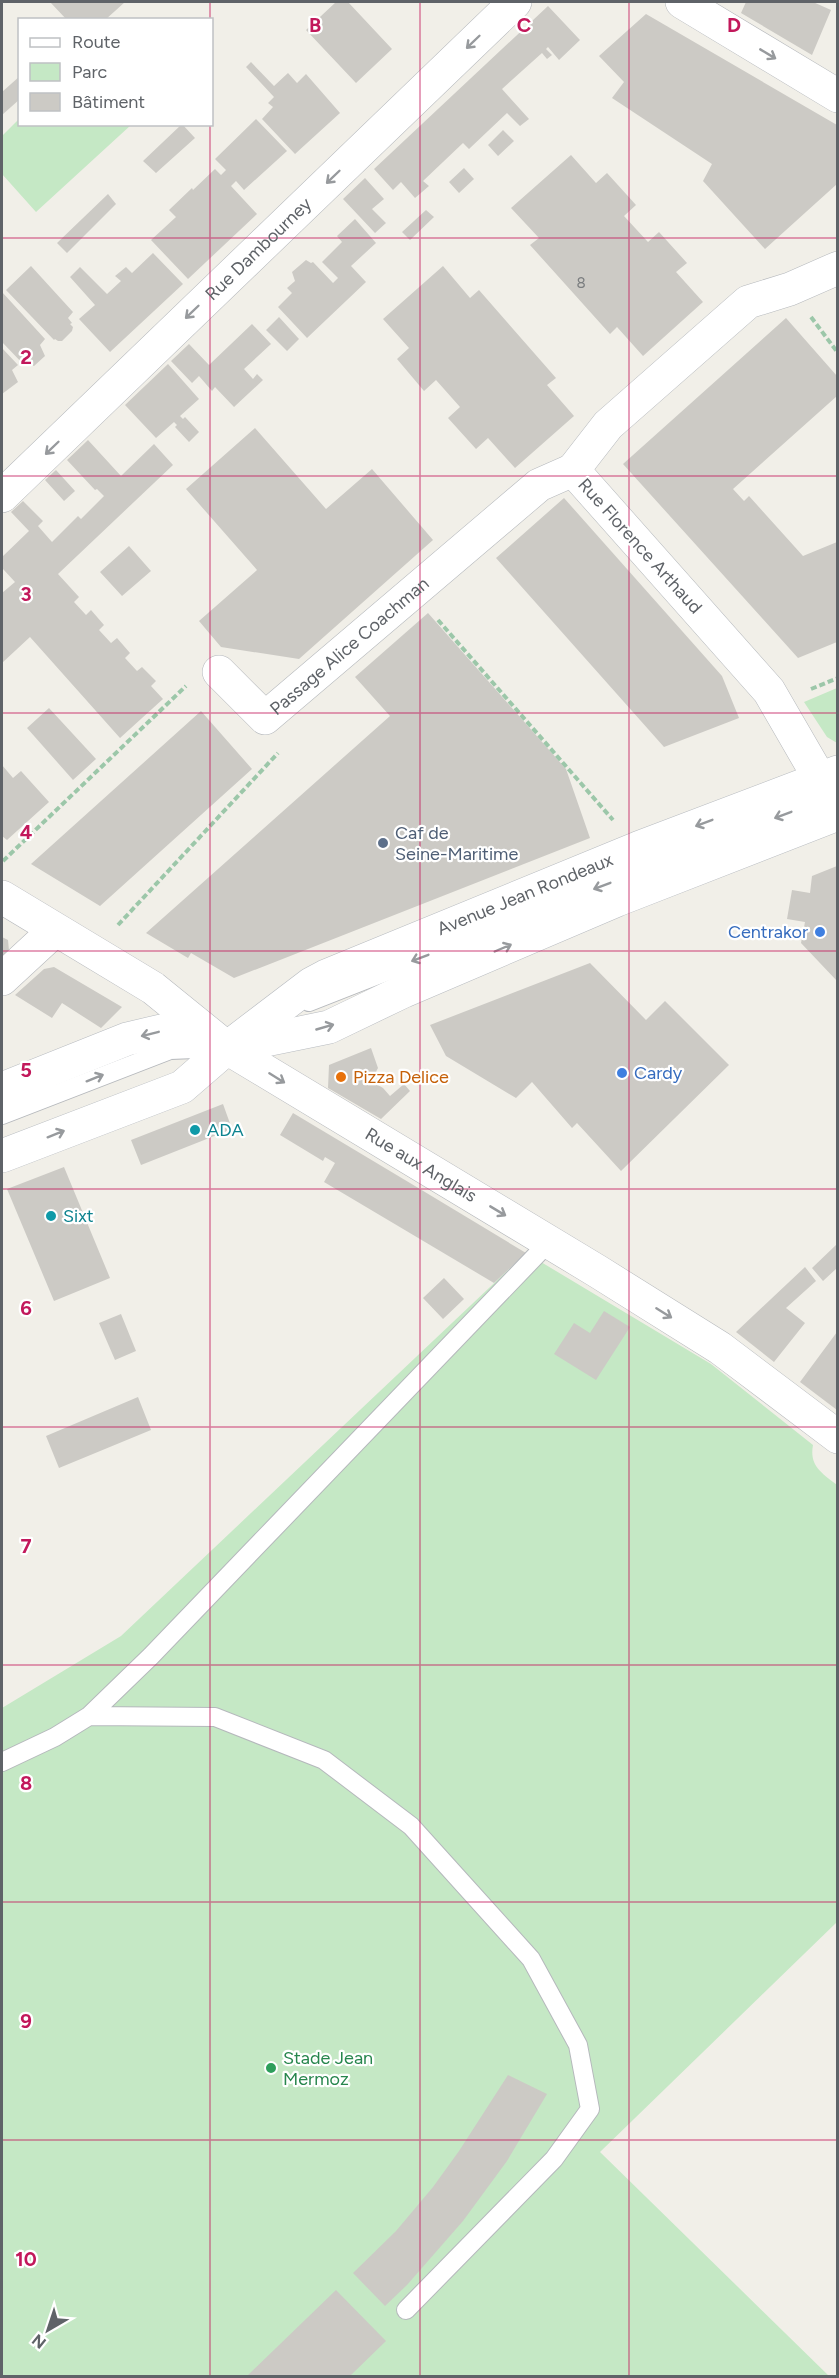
<svg xmlns="http://www.w3.org/2000/svg" width="839" height="2378" font-family="Figtree,sans-serif">
	<style>
		.green { fill: #c5e8c5 }
		.building { fill: #cccac5 }
		.lines { fill: none; stroke-linecap: round; stroke-linejoin: round }
		.service-casing { stroke: #b5b8bc; stroke-width: 20 }
		.minor-casing { stroke: #b5b8bc; stroke-width: 34 }
		.secondary-casing { stroke: #b6babf; stroke-width: 34 }
		.path { stroke: #9cc7a9; stroke-width: 4; stroke-dasharray: 6 3; stroke-linecap: butt }
		.service { stroke: #fff; stroke-width: 18 }
		.minor { stroke: #fff; stroke-width: 33 }
		.secondary { stroke: #fff; stroke-width: 33 }
		.oneway { stroke: #979a9d }
		.grid { fill: none; stroke: #c2185b; stroke-width: 1.5; stroke-opacity: 0.55 }
		.service-dot { fill: #5c6f8a; stroke: #fff; stroke-width: 2 }
		.shop-dot { fill: #3f7fe0; stroke: #fff; stroke-width: 2 }
		.food-dot { fill: #e8710a; stroke: #fff; stroke-width: 2 }
		.culture-dot { fill: #0f9aa8; stroke: #fff; stroke-width: 2 }
		.leisure-dot { fill: #2e9e5b; stroke: #fff; stroke-width: 2 }
		.labels { text-anchor: middle; stroke-width: 4.5; stroke-linejoin: round; paint-order: stroke }
		.number-label { font-size: 15px; fill: #7a7d7f }
		.street-label { font-size: 18px; fill: #5f6368; stroke: #fff }
		.service-label { font-size: 18px; fill: #4e5e75; stroke: #fff; text-anchor: start }
		.shop-label { font-size: 18px; fill: #366cbe; stroke: #fff; text-anchor: end }
		.food-label { font-size: 18px; fill: #c56008; stroke: #fff; text-anchor: start }
		.culture-label { font-size: 18px; fill: #0d838f; stroke: #fff; text-anchor: start }
		.leisure-label { font-size: 18px; fill: #27864d; stroke: #fff; text-anchor: start }
		.grid-label { font-size: 20px; text-anchor: middle; font-weight: bold; fill: #c2185b; stroke: #fff; stroke-width: 4.5; stroke-linejoin: round; paint-order: stroke }
	</style>
	<rect width="100%" height="100%" fill="#f1efe8"/>
	<path class="green" d="M19,119L20,124L131,125L36,212L2,174V136Z
		M837,688V743L827,737L804,702Z
		M526,1253L711,1364L813,1445C809,1466 822,1473 837,1485V1922L600,2152L829,2376H2V1708L121,1636Z"/>
	<path class="building" d="M50,2H125L105,20H67Z
		M336,2H348L392,49L356,83L306,30Z
		M746,2H813L831,10L812,55L741,13Z
		M548,6L580,40L559,60L548,47L546,49L552,55L547,59L542,53L502,89L529,119L520,126L507,113L469,149L463,143L423,181L429,186L415,198L401,182L393,190L374,169Z
		M646,14L837,125V184L765,249L703,181L712,164L612,98L624,82L599,56Z
		M251,62L274,86L288,73L297,83L306,74L340,113L295,154L262,119L273,107L268,103L274,97L246,67Z
		M20,76V99L2,115V92Z
		M256,119L287,151L244,190L236,181L231,186L257,214L188,279L151,240L176,217L169,210L192,188L193,190L215,169L221,175L226,170L215,159Z
		M182,124L195,138L156,173L143,161Z
		M503,130L514,141L498,156L488,145Z
		M571,155L596,183L607,173L636,205L624,216L648,242L659,232L687,263L676,272L703,302L643,356L617,327L610,334L530,245L539,238L511,208Z
		M464,168L474,179L459,193L449,182Z
		M365,178L384,199L372,209L386,223L375,233L343,199Z
		M108,194L116,204L67,253L57,243Z
		M426,210L434,217L410,240L402,232Z
		M355,219L376,243L351,266L366,282L307,338L278,307L292,293L287,288L295,281L292,272L306,260L311,263L313,262L333,283L338,278L322,262L342,242L337,236Z
		M153,253L183,284L110,352L79,319L95,305L70,277L80,267L107,294L121,281L115,276L126,267L132,273Z
		M31,266L73,312L68,318L72,323L70,324L73,327L72,331L62,341H58L55,339L54,340L6,290Z
		M443,266L470,298L479,290L556,378L547,385L574,416L515,468L488,438L476,449L448,418L460,407L436,380L424,391L397,359L409,348L383,319Z
		M2,292L45,339L40,345L45,356L34,366L28,364L25,366L2,342Z
		M279,317L299,339L287,351L266,330Z
		M786,318L837,376V396L733,489L744,501L749,496L803,556L837,542V642L798,658L623,464Z
		M252,324L271,344L244,369L253,379L257,374L263,380L234,407L215,387L212,391L199,376L192,383L171,361L189,344L209,365Z
		M2,348L18,365L12,370L18,382L2,394Z
		M168,364L199,399L180,416L183,419L185,417L199,432L189,442L175,427L177,425L174,422L156,438L125,405Z
		M255,428L326,509L372,469L433,540L299,659L221,647L199,621L257,570L186,489Z
		M88,440L121,476L154,444L173,465L58,574L79,597L74,602L86,615L91,610L104,625L99,630L111,643L117,638L130,653L125,658L137,671L142,667L156,681L151,686L163,699L120,738L30,637L2,663V593L15,582L3,569L2,570V557L29,531L11,512L23,501L43,521L38,526L52,542L78,516L81,519L104,496L97,489L95,490L67,460Z
		M56,470L75,491L64,501L45,480Z
		M564,498L722,676L739,718L664,747L496,558Z
		M129,546L151,571L122,596L100,572Z
		M428,613L566,769L590,838L234,978L191,953L188,958L146,933L390,716L355,677Z
		M49,708L96,759L73,780L27,728Z
		M201,711L252,769L100,906L31,864Z
		M2,765L13,778L21,771L49,802L7,840L2,836Z
		M837,866V981L801,943L805,922L787,919L792,890L810,893L812,876Z
		M2,937L8,940L9,951L2,958Z
		M590,963L646,1020L665,1001L729,1065L621,1171L577,1123L572,1128L532,1082L516,1098L446,1056L430,1025Z
		M54,967L122,1007L101,1028L62,1003L52,1018L15,995L44,969Z
		M371,1048L378,1068L371,1081L383,1088L390,1096L404,1084L410,1091L381,1119L328,1088L329,1065Z
		M223,1104L232,1129L141,1165L131,1140Z
		M293,1113L415,1186L526,1253L494,1283L324,1182L335,1163L325,1157L323,1161L280,1135Z
		M64,1167L110,1278L54,1301L7,1189Z
		M836,1245L837,1268L823,1281L812,1268Z
		M805,1267L816,1281L786,1308L805,1323L774,1362L736,1332Z
		M444,1278L464,1299L443,1319L423,1298Z
		M604,1311L630,1327L596,1380L554,1354L574,1323L590,1333Z
		M121,1314L136,1351L115,1360L99,1323Z
		M837,1332V1410L800,1382Z
		M138,1397L151,1430L59,1468L46,1436Z
		M508,2075L547,2094L507,2161L463,2221L407,2285L385,2306L353,2273L396,2231L433,2187L459,2151Z
		M336,2290L386,2341L350,2376H247Z"/>
	<g class="lines">
		<g class="service-casing">
			<path id="service" d="M309,1002L838,794
				M2,1115L170,1050L195,1049
				M89,1716L215,1717L324,1760L411,1826L531,1959L578,2045L590,2109L554,2159L406,2310
				M2,1762L55,1737L89,1716L151,1656L549,1242"/>
		</g>
		<g class="minor-casing">
			<g id="minor">
				<path d="M682,2L838,96"/>
				<path id="s1" d="M2,496L515,2"/>
				<path id="s2" d="M219,672L265,718L539,485L573,470"/>
				<path d="M820,779L769,691L573,470L608,425L748,302L790,289L838,268"/>
				<path id="s3" d="M2,897L153,988L227,1048L597,1271L720,1348L838,1437"/>
				<path d="M2,979L55,930"/>
			</g>
		</g>
		<g class="secondary-casing">
			<g id="secondary">
				<path d="M2,1089L127,1039L161,1031L227,1048L329,1027L404,991L617,900L838,814"/>
				<path id="s4" d="M2,1156L182,1087L227,1048L311,984L326,976L638,848L838,772"/>
			</g>
		</g>
		<path class="path" d="M811,317L838,353
			M438,620L613,820
			M811,689L838,678
			M3,861L186,686
			M118,925L278,753"/>
		<use href="#service" class="service"/>
		<use href="#minor" class="minor"/>
		<use href="#secondary" class="secondary"/>
	</g>
	<defs><path id="oneway-shaft" d="M-6 0H5M1.5-3L5.5 0L1.5 3" fill="none" stroke-width="1.6" stroke-linecap="round" stroke-linejoin="round" transform="scale(1.5)"/></defs>
	<g class="oneway">
		<use href="#oneway-shaft" transform="translate(473 42) rotate(136)"/>
		<use href="#oneway-shaft" transform="translate(768 54) rotate(31)"/>
		<use href="#oneway-shaft" transform="translate(333 177) rotate(136)"/>
		<use href="#oneway-shaft" transform="translate(192 312) rotate(136)"/>
		<use href="#oneway-shaft" transform="translate(52 448) rotate(136)"/>
		<use href="#oneway-shaft" transform="translate(783 815) rotate(159)"/>
		<use href="#oneway-shaft" transform="translate(704 823) rotate(159)"/>
		<use href="#oneway-shaft" transform="translate(602 886) rotate(159)"/>
		<use href="#oneway-shaft" transform="translate(503 948) rotate(-23)"/>
		<use href="#oneway-shaft" transform="translate(420 958) rotate(159)"/>
		<use href="#oneway-shaft" transform="translate(325 1027) rotate(-16)"/>
		<use href="#oneway-shaft" transform="translate(150 1034) rotate(166)"/>
		<use href="#oneway-shaft" transform="translate(95 1078) rotate(-22)"/>
		<use href="#oneway-shaft" transform="translate(277 1078) rotate(32)"/>
		<use href="#oneway-shaft" transform="translate(56 1134) rotate(-22)"/>
		<use href="#oneway-shaft" transform="translate(498 1211) rotate(31)"/>
		<use href="#oneway-shaft" transform="translate(664 1313) rotate(32)"/>
	</g>
	<path class="grid" d="M210,2V20M420,2V2376M629,2V2376M210,124V2376M2,238H838M2,476H838M2,713H838M2,951H838M2,1189H838M2,1427H838M2,1665H838M2,1902H838M2,2140H838"/>
	<circle class="service-dot" cx="383" cy="843" r="6"/>
	<g class="shop-dot">
		<circle cx="820" cy="932" r="6"/>
		<circle cx="622" cy="1073" r="6"/>
	</g>
	<circle class="food-dot" cx="341" cy="1077" r="6"/>
	<g class="culture-dot">
		<circle cx="195" cy="1130" r="6"/>
		<circle cx="51" cy="1216" r="6"/>
	</g>
	<circle class="leisure-dot" cx="271" cy="2068" r="6"/>
	<g class="labels">
		<g class="number-label">
			<text x="581" y="288">8</text>
		</g>
		<g class="street-label">
			<text dy="6" stroke="none"><textPath href="#s1" startOffset="356">Rue Dambourney</textPath></text>
			<text transform="translate(640 546) rotate(48)" y="6">Rue Florence Arthaud</text>
			<text dy="6" stroke="none"><textPath href="#s2" startOffset="176">Passage Alice Coachman</textPath></text>
			<text dy="6" stroke="none"><textPath href="#s4" startOffset="590">Avenue Jean Rondeaux</textPath></text>
			<text dy="6" stroke="none"><textPath href="#s3" startOffset="498">Rue aux Anglais</textPath></text>
		</g>
		<g class="service-label">
			<text x="395" y="839">Caf de<tspan x="395" dy="21">Seine-Maritime</tspan></text>
		</g>
		<g class="shop-label">
			<text x="808" y="938">Centrakor</text>
			<text x="634" y="1079" text-anchor="start">Cardy</text>
		</g>
		<g class="food-label">
			<text x="353" y="1083">Pizza Delice</text>
		</g>
		<g class="culture-label">
			<text x="207" y="1136">ADA</text>
			<text x="63" y="1222">Sixt</text>
		</g>
		<g class="leisure-label">
			<text x="283" y="2064">Stade Jean<tspan x="283" dy="21">Mermoz</tspan></text>
		</g>
	</g>
	<g class="grid-label">
		<text x="315" y="32">B</text>
		<text x="524" y="32">C</text>
		<text x="734" y="32">D</text>
		<text x="26" y="364">2</text>
		<text x="26" y="601">3</text>
		<text x="26" y="839">4</text>
		<text x="26" y="1077">5</text>
		<text x="26" y="1315">6</text>
		<text x="26" y="1553">7</text>
		<text x="26" y="1790">8</text>
		<text x="26" y="2028">9</text>
		<text x="26" y="2266">10</text>
	</g>
	<rect width="839" height="2378" fill="none" stroke="#5f6368" stroke-width="6"/>
	<rect x="18" y="18" width="195" height="108" fill="#ffffff" stroke="#bfc1c3" stroke-width="1.5"/>
	<rect x="30" y="38" width="30" height="9" fill="#ffffff" stroke="#bfc1c3" stroke-width="1.5"/>
	<text x="72" y="48" font-size="18" fill="#5f6368">Route</text>
	<rect x="30" y="63" width="30" height="18" fill="#c5e8c5" stroke="#bfc1c3" stroke-width="1.5"/>
	<text x="72" y="78" font-size="18" fill="#5f6368">Parc</text>
	<rect x="30" y="93" width="30" height="18" fill="#cccac5" stroke="#bfc1c3" stroke-width="1.5"/>
	<text x="72" y="108" font-size="18" fill="#5f6368">Bâtiment</text>
	<g transform="translate(48 2330) rotate(219)" stroke="#ffffff" stroke-width="4.5" paint-order="stroke">
	<path d="M0-4.5L10 22L0 15L-10 22Z" fill="#5f6368"/>
	<text y="-9" font-size="16" font-weight="bold" text-anchor="middle" fill="#5f6368">N</text>
	</g>
</svg>
